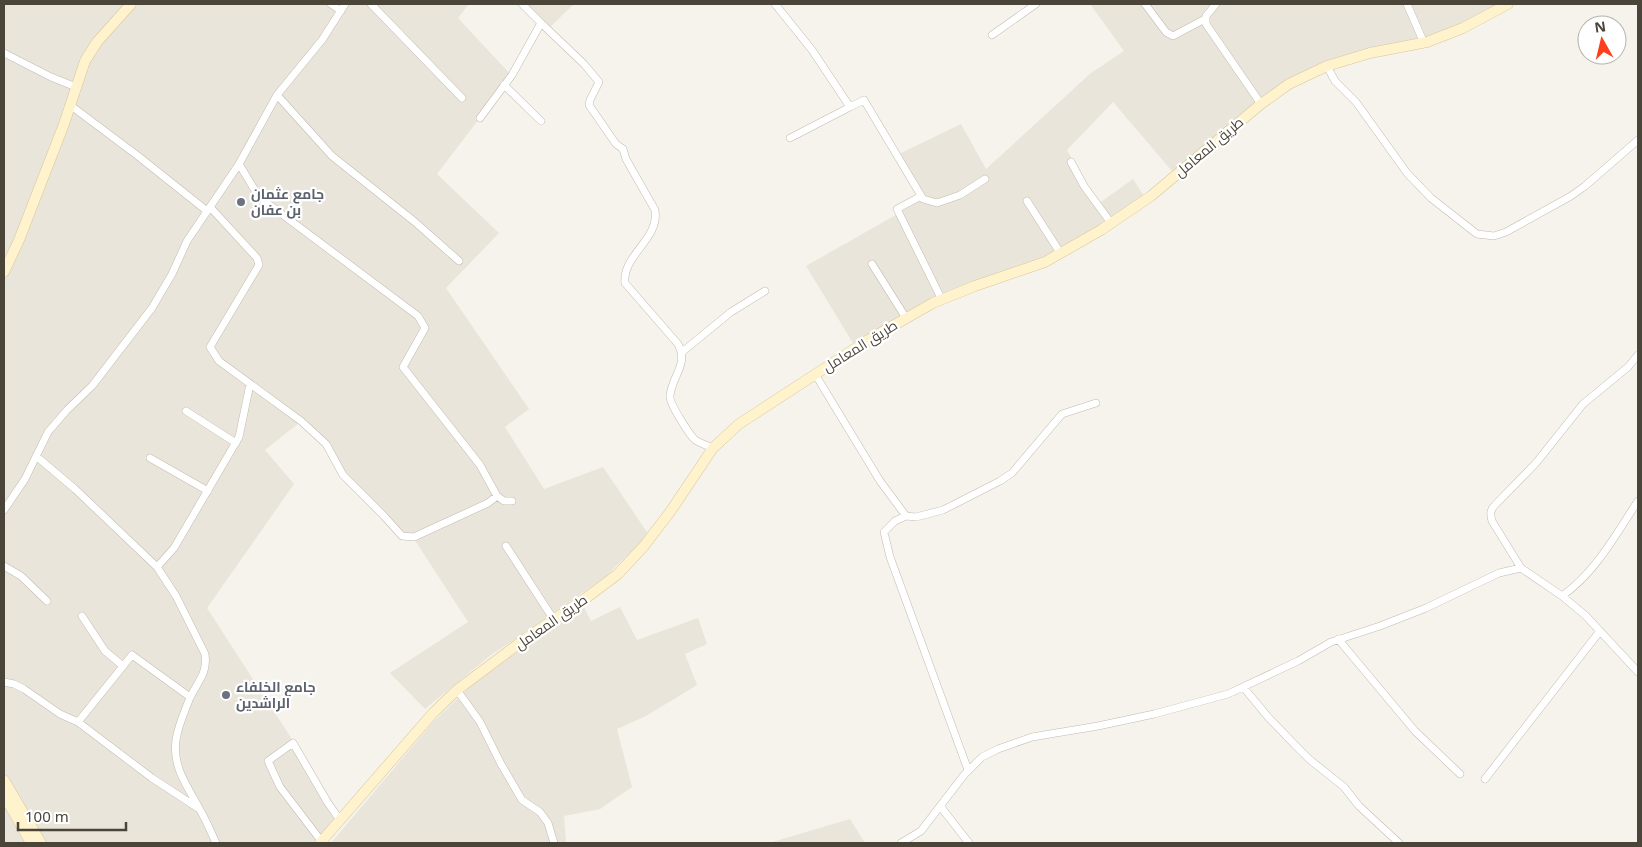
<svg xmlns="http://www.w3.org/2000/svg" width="1642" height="847" font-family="'Noto Sans',Cairo,sans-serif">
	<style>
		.residential { fill: #eae5da }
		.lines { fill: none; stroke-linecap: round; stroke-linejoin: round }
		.street-casing { stroke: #c2bbae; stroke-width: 8 }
		.secondary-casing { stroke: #d6c79b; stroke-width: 11 }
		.street { stroke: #fff; stroke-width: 7 }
		.secondary { stroke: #fff3cd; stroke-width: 10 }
		.worship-dot { fill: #6b7280; stroke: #fff; stroke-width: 2 }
		.labels { text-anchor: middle; stroke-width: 4.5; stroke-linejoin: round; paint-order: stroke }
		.street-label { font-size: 14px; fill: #4b4439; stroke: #fff }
		.worship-label { font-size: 14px; font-weight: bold; fill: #5b616d; stroke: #fff; text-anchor: start }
	</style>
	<rect width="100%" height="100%" fill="#f6f3ec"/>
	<path class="residential" d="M4,4H469L458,18L512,76L437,174L499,233L446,288L529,409L505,427L544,489L603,467L649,535L606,576L549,617L491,655L425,709L390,673L468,622L416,542L346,484L330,453L299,423L265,450L294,484L207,608L341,815L316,843H41L4,775Z
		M523,4H574L549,28Z
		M1090,4H1515L1466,31L1328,70L1291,87L1263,107L1177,177L1113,102L1067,150L1098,204L1133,179L1144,196L1067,248L1043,260L971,284L856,348L806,266L922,200L897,155L961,124L986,169L1091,73L1124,51Z
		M583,605L591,621L620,607L637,640L698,618L707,644L685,654L697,685L646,716L617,729L632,787L600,809L564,816L566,843H331L434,721L473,684Z
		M4,800L29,843H4Z
		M850,819L865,843H769Z"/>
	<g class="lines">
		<g class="street-casing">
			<path id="street" d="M331,4L341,11
				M371,4L462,98
				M775,4L812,50L850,107L864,100L923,199L937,203L960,195L985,179
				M1145,4L1166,32L1173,36L1205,19
				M1216,4L1206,16V24L1261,104
				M1407,4L1424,43
				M541,23L584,64L599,82L590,100L589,105L616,144L623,149L626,159L655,210C660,239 622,255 625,283L678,344C689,365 672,375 670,396C669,403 689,434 695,440C700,443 708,446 713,448
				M992,35L1036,4
				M4,53L51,77L76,87
				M1327,66L1335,81L1356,102L1407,173L1431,198L1477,234L1494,236L1506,232L1571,196L1585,186L1638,140
				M504,85L541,121
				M277,95L332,156L415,222L459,261
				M70,105L138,156L207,211
				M480,118L512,75L541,23L522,4
				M790,138L850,107
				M1071,162L1084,186L1111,223
				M239,164L259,197L418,316L425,328L403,367L480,465L497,496L504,501H512
				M921,196L897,209L942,300
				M1027,201L1061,254
				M210,207L257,258L259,265L210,347L219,361L301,421L326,444L343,475L384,516L402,536L414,537L488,503L497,496
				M872,264L906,318
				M682,352L731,312L765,291
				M1638,355L1628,367L1583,404L1536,463L1495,505C1490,510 1490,514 1492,521L1521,568L1562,596L1585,615L1638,672
				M815,374L880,481L906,516
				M186,411L236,443
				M36,456L75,489L157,567L176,596L205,654C208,675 196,683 189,700C184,713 178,726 176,740C172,767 188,787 199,808C206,820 211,832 216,843
				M150,458L208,491
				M4,510L25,479L48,432L67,410L92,386L152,308L172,274L187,241L239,164L277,95L322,40L345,4
				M506,546L554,620
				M4,566L21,576L47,601
				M157,567L174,548L239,437L250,384
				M1562,596C1596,572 1616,534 1638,501
				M82,616L105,651L123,666
				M1338,639L1415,731L1460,774
				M4,682L14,684L24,689L60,714L78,722L152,778L198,808
				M1244,688L1268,717L1295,745L1309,759L1344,787L1359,806L1399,843
				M457,690L480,722L501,764L522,800L540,812L548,823L554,843
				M78,722L132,655L190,697
				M968,770L890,557L884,532L895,521L906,516L916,517L943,510L1000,481L1012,473L1062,414L1096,403
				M1485,779L1600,631
				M940,806L969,843
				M322,842L280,787L268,761L293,743L328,803L340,820
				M901,843L921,831L964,775L982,757L998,749L1032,737L1098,726L1154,714L1228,694L1298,661L1331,642L1380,626L1426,608L1499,573L1521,568"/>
		</g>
		<g class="secondary-casing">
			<path id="secondary" d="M4,272L19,240L64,124L85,61L97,42L131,4
				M4,780L41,843
				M4,795L31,843
				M320,843L433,713L457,690L525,639L586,598L618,574L644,546L670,512L713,448L739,424L868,340L933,303L975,286L1045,262L1101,230L1151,196L1261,104L1289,84L1327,66L1370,53L1427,42L1463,28L1508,4"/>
		</g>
		<use href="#street" class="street"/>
		<use href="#secondary" class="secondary"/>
	</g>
	<g class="worship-dot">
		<circle cx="241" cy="202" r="5"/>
		<circle cx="226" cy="695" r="5"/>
	</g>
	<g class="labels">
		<g class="street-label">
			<text transform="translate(1209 147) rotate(-40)" y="5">طريق المعامل</text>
			<text transform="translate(860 346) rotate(-32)" y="5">طريق المعامل</text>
			<text transform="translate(551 622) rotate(-35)" y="5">طريق المعامل</text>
		</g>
		<g class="worship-label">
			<text x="251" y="199">جامع عثمان<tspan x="251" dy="16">بن عفان</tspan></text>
			<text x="236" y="692">جامع الخلفاء<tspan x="236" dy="16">الراشدين</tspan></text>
		</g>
	</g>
	<rect width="1642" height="847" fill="none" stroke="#4b4439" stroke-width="10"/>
	<g transform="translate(1602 40) rotate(352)"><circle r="24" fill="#ffffff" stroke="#b7b4b0"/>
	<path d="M0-4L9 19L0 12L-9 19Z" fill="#fc3f1d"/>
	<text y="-8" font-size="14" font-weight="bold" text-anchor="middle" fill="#4b4439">N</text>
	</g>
	<path d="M18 822v8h108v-8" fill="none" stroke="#4b4439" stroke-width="2.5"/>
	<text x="25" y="822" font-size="15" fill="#4b4439" stroke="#ffffff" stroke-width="4" paint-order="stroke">100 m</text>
</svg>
